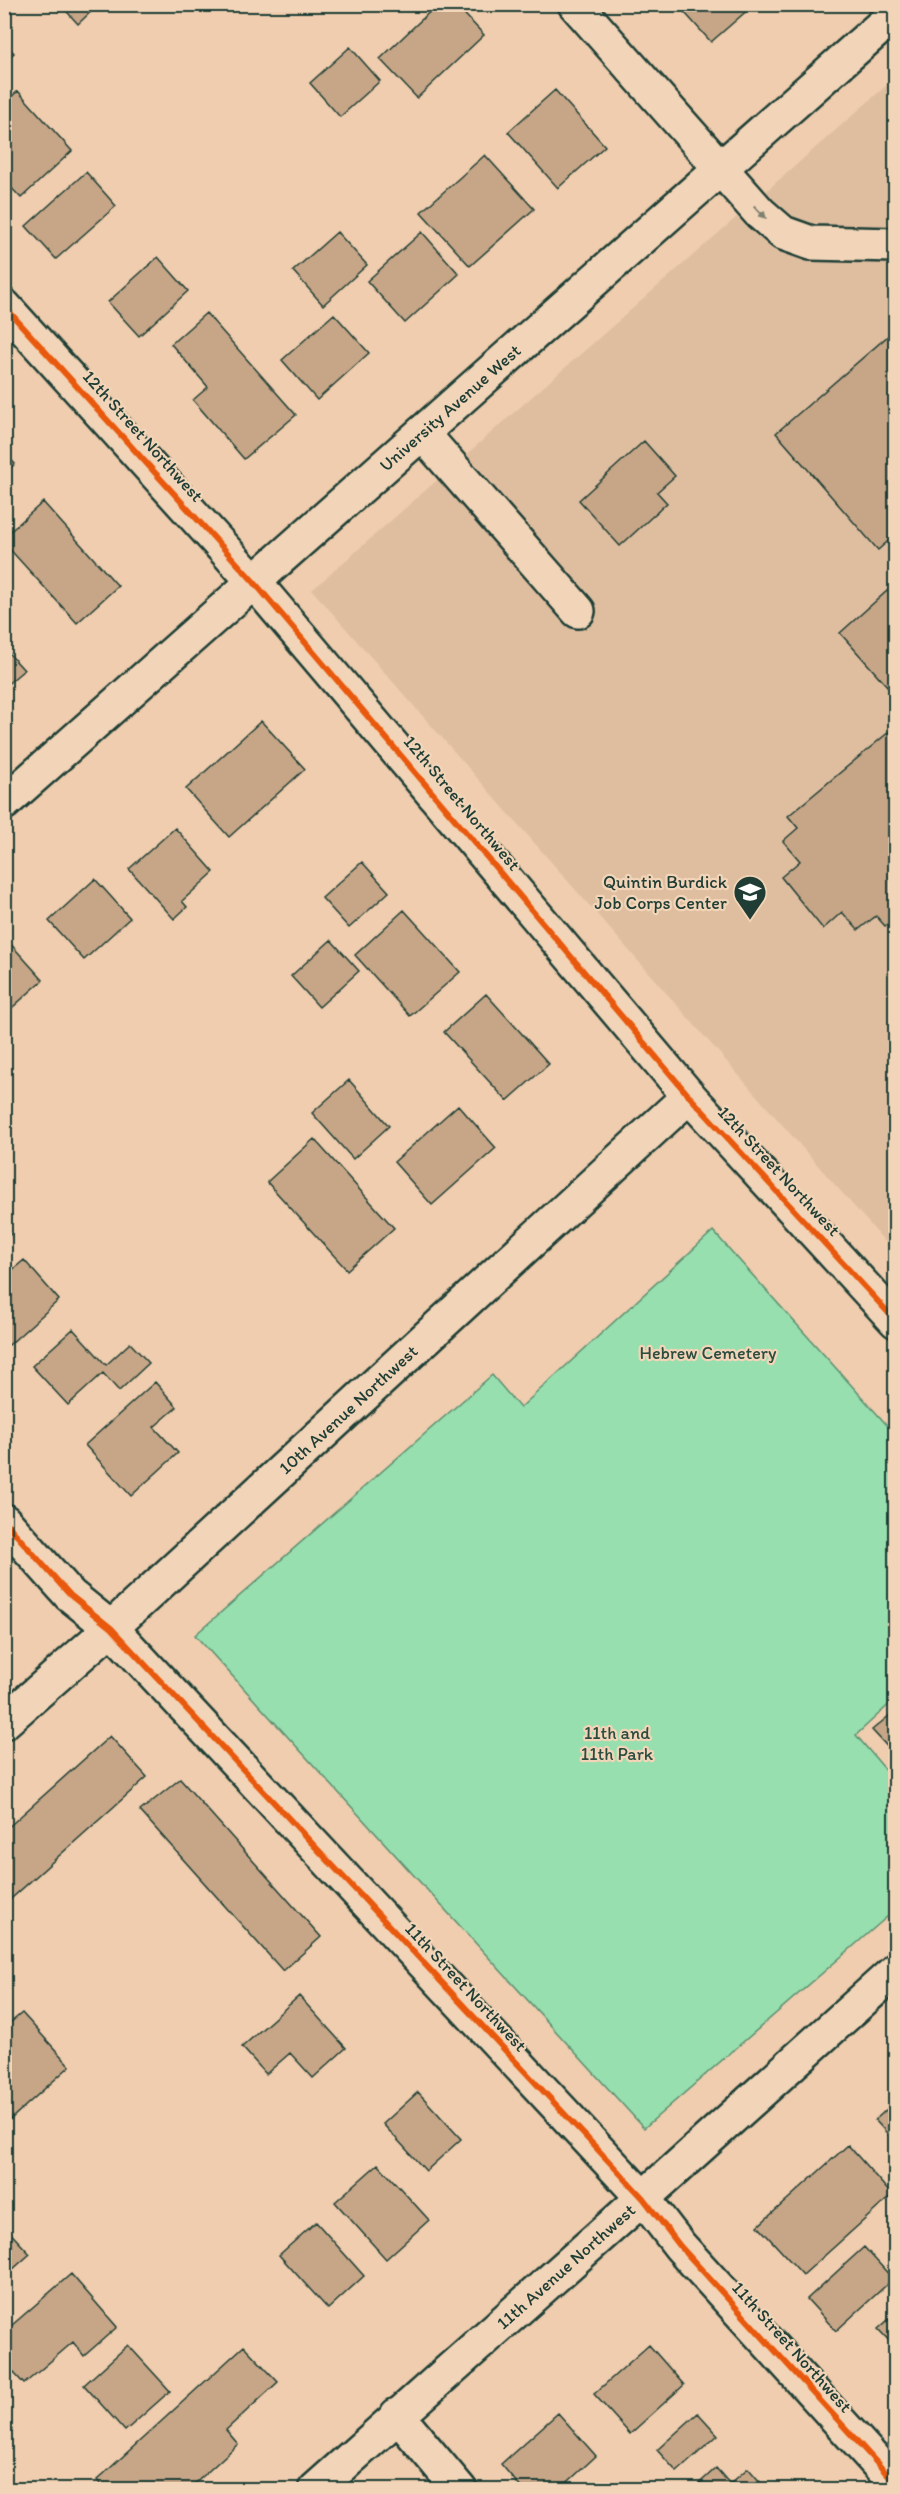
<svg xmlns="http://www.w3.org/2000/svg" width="900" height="2494" font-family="Itim,sans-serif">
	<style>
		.built { fill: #dfbea0 }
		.green { fill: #97dfae; stroke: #5b8e71; stroke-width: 1.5 }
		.building { fill: #c7a687; stroke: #1f3d34; stroke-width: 1.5 }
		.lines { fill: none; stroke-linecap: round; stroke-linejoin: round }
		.minor-casing { stroke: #1f3d34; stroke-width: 38 }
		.minor { stroke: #f2d5b8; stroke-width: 33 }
		.cycleway-casing { stroke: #f2d5b8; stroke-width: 10 }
		.cycleway { stroke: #e8590c; stroke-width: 6 }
		.oneway { fill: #7e816f }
		.labels { text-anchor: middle; stroke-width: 4.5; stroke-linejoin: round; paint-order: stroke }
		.street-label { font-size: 18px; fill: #1f3d34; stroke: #f2d5b8 }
		.poi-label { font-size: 18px; fill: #1f3d34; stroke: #f2d5b8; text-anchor: end }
		.park-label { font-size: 18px; fill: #2b4d40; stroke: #f2d5b8 }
	</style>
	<rect width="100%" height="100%" fill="#efcdae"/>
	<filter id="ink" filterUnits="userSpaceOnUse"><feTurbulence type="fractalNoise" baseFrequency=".0167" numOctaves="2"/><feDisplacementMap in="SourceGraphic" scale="12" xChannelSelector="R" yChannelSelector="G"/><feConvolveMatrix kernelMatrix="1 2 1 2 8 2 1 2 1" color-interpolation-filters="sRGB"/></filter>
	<g filter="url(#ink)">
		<path class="built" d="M895,78V1253L312,590Z"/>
		<path class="green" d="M713,1231L895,1434V1699L856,1735L895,1781V1910L644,2128L195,1635L492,1375L520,1408Z"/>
		<path class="building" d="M60,4H99L78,24Z
			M438,4H455L484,35L417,98L380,59Z
			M677,4H746L750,8L711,42Z
			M4,43L14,53L4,62Z
			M350,47L380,81L340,117L310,83Z
			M555,90L605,146L558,188L508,132Z
			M18,91L72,151L21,198L4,180V103Z
			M485,155L534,209L470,266L421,212Z
			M86,172L116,206L56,259L26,226Z
			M337,232L367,265L323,305L293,271Z
			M422,232L459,274L405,323L367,281Z
			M158,257L188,291L139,336L108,302Z
			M206,313L296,415L244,459L193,400L208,387L171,344Z
			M334,314L369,353L317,400L282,360Z
			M896,329V534L878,550L776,433Z
			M644,441L675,476L657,492L667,503L620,546L579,500Z
			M4,452L15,464L4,473Z
			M43,502L118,586L77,623L4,543V537Z
			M896,583V696L840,633Z
			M4,648L24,670L4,687Z
			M261,721L305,769L229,837L186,789Z
			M896,726V917L885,926L876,916L858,930L842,912L823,929L781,877L800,861L783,841L798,828L788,816Z
			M175,828L214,872L182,901L187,907L174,919L129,869Z
			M362,862L389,892L349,928L322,898Z
			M95,879L130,918L84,960L49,921Z
			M404,910L460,972L410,1016L355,955Z
			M7,940L43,980L4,1015V942Z
			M331,940L359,971L319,1007L291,976Z
			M486,994L549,1064L507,1101L444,1032Z
			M349,1080L389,1126L353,1159L312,1113Z
			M458,1105L496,1148L432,1205L394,1162Z
			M314,1139L394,1228L347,1270L267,1182Z
			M4,1228L11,1234L4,1240Z
			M24,1260L59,1300L9,1345L4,1340V1277Z
			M73,1329L106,1365L130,1343L149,1363L119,1391L103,1373L68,1405L32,1366Z
			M155,1382L177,1407L154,1427L178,1453L131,1496L85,1445Z
			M896,1710V1756L872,1730Z
			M110,1736L147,1777L4,1905V1831Z
			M180,1779L321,1937L283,1971L140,1811Z
			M299,1996L346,2048L313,2078L290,2053L266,2074L242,2047Z
			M22,2013L70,2066L4,2125V2028Z
			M418,2092L461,2139L426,2171L383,2124Z
			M896,2101V2143L875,2120Z
			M848,2145L892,2195L803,2275L758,2226Z
			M378,2164L429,2220L386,2259L335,2202Z
			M316,2222L364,2276L328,2309L279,2255Z
			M4,2226L30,2254L4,2277Z
			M864,2247L893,2279L836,2331L807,2299Z
			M71,2274L117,2327L84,2356L73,2342L24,2384L4,2362V2332Z
			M896,2313V2348L878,2329Z
			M128,2345L170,2391L125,2431L84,2385Z
			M649,2345L684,2385L630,2434L594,2394Z
			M244,2346L278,2382L226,2430L238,2444L188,2490H106L97,2480Z
			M558,2413L596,2456L559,2490H523L501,2464Z
			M698,2413L718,2435L677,2472L657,2450Z
			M716,2468L730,2484L748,2468L767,2490H692Z"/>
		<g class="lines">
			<g class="minor-casing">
				<g id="minor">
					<path d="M575,4L760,213L783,233L811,243L896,245"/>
					<path d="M4,306L254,582L689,1096L896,1321"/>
					<path d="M422,433L578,611"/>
					<path id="s1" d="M4,803L896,13"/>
					<path d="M4,1521L70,1595L111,1628L643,2198L680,2246L896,2484"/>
					<path id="s2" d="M4,1722L111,1628L689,1096"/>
					<path d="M397,2415L460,2490"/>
					<path id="s3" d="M315,2490L643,2198L896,1970"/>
				</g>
			</g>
			<use href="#minor" class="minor"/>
			<g class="cycleway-casing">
				<path id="cycleway" d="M4,306L254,582L689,1096L896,1321
					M4,1521L70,1595L111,1628L643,2198L680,2246L896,2484"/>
			</g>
			<use href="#cycleway" class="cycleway"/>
		</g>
		<defs><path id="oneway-solid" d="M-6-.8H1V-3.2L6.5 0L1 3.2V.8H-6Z" transform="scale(1.5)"/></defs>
		<use class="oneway" href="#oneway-solid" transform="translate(760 212) rotate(46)"/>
	</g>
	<defs>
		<g id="university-pin" transform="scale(1.725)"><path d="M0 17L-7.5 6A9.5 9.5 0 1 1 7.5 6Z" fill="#1f3d34" stroke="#f2d5b8"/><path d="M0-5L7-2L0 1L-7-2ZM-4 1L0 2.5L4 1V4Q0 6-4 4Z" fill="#fff"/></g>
	</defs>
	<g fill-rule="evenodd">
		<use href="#university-pin" x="750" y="892"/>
	</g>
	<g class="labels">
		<g class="street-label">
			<text dy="6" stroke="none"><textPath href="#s1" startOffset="596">University Avenue West</textPath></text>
			<text transform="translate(143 436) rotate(48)" y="6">12th Street Northwest</text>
			<text transform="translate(462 803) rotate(50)" y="6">12th Street Northwest</text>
			<text transform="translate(779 1171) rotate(47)" y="6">12th Street Northwest</text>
			<text dy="6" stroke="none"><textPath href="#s2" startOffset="465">10th Avenue Northwest</textPath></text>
			<text transform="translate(466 1987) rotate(47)" y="6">11th Street Northwest</text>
			<text dy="6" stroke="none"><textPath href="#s3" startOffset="336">11th Avenue Northwest</textPath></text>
			<text transform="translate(792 2347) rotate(48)" y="6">11th Street Northwest</text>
		</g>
		<g class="poi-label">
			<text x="727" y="888">Quintin Burdick<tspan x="727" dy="21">Job Corps Center</tspan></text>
		</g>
		<g class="park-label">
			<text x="708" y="1359">Hebrew Cemetery</text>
			<text x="617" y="1739">11th and<tspan x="617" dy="21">11th Park</tspan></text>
		</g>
	</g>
	<rect width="900" height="2494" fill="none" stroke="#f2d5b8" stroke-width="24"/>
	<rect x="12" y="12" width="876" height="2470" fill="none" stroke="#1f3d34" stroke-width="2" filter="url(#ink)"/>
</svg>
